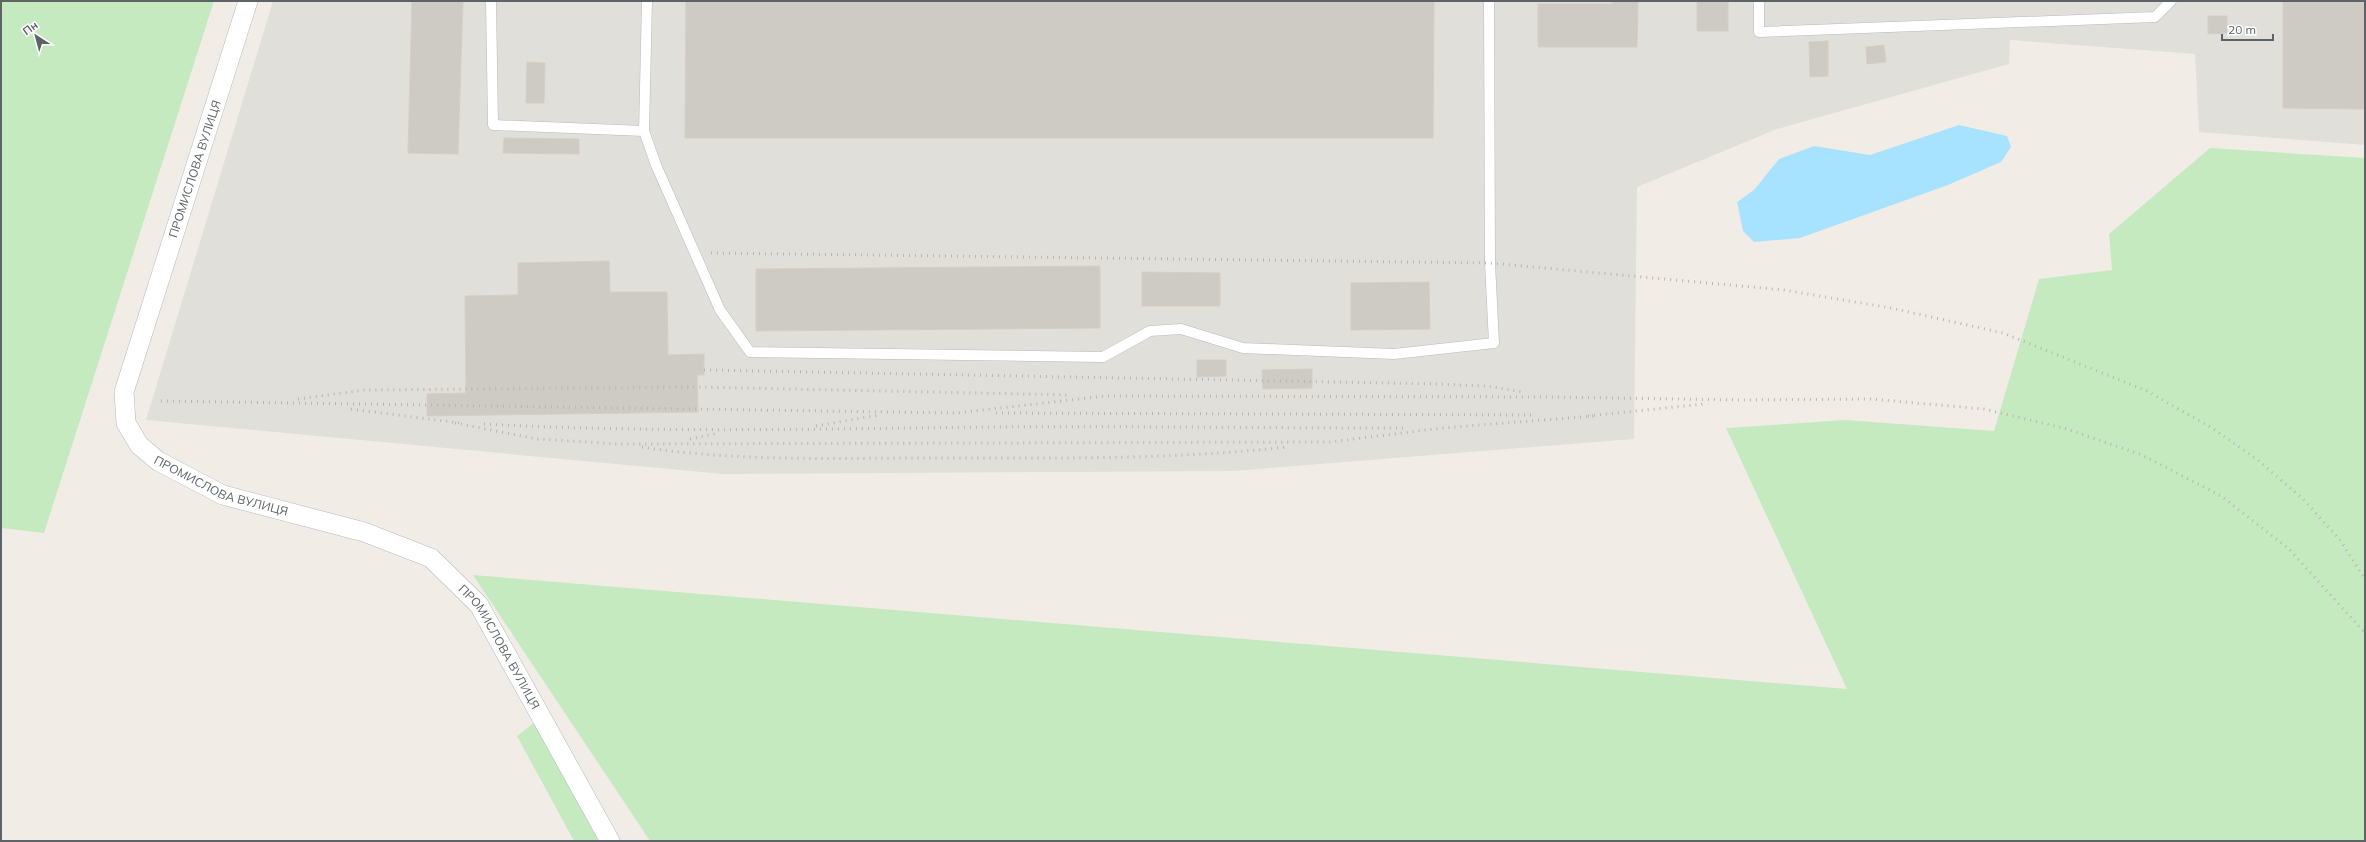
<svg xmlns="http://www.w3.org/2000/svg" width="2366" height="842" font-family="Mulish,sans-serif">
	<style>
		.industrial { fill: #e1dfda }
		.green { fill: #c5eac0 }
		.water { fill: #a7e3ff }
		.building { fill: #cecac4; stroke: #d6cec3 }
		.lines { fill: none; stroke-linecap: round; stroke-linejoin: round }
		.lane-casing { stroke: #b6b9bd; stroke-width: 11 }
		.street-casing { stroke: #b6b9bd; stroke-width: 20 }
		.lane { stroke: #fff; stroke-width: 10 }
		.street { stroke: #fff; stroke-width: 19 }
		.rail { stroke: #b5b6b7; stroke-width: 3; stroke-dasharray: 1 5; stroke-linecap: butt }
		.labels { text-anchor: middle; stroke-width: 3; stroke-linejoin: round; paint-order: stroke }
		.street-label { font-size: 12px; fill: #5d6367; stroke: #fff }
	</style>
	<rect width="100%" height="100%" fill="#f1ede6"/>
	<path class="industrial" d="M273,1H2365V145L2199,132L2195,54L2010,40L2009,64L1777,129L1637,187L1634,439L1233,471L723,474L146,420Z"/>
	<path class="green" d="M1,1H214L44,533L1,528Z
		M2210,148L2365,158V841H650L473,575L1847,689L1726,428L1846,420L1994,431L2039,279L2112,270L2109,234Z
		M535,722L599,841H574L517,736Z"/>
	<path class="water" d="M1959,125L2007,136L2011,147L2001,162L1948,185L1800,238L1754,242L1743,231L1737,202L1754,190L1779,159L1814,146L1870,155Z"/>
	<path class="building" d="M412,1H463L458,154L408,153Z
		M686,1H1434L1433,138H685Z
		M1612,1H1638L1637,47H1538V4H1612Z
		M1697,1H1728V31H1697Z
		M2283,1H2365V109L2283,108Z
		M2208,16H2227V33L2208,34Z
		M1828,41V76L1810,77L1809,42Z
		M1884,45L1886,62L1867,64L1866,47Z
		M527,62L545,63L544,103H526Z
		M504,138L579,139V154L503,153Z
		M609,261L610,292H667L668,355L704,354V375H697L698,412L427,416V394L466,393L465,296L518,295V263Z
		M1100,266V328L756,331V269Z
		M1142,272L1220,273V306H1142Z
		M1429,282L1430,329L1351,330V283Z
		M1197,360H1226V376L1197,377Z
		M1312,369V388L1263,389L1262,370Z"/>
	<g class="lines">
		<g class="lane-casing">
			<path id="lane" d="M491,1L493,125L644,131
				M647,1L644,131L656,165L720,310L750,352L1103,357L1150,331L1181,329L1243,348L1394,354L1494,343L1490,263L1489,1
				M1759,1V32L2155,17L2171,1"/>
		</g>
		<g class="street-casing">
			<g id="street">
				<path id="s1" d="M248,1L124,392L126,423L139,445L158,461L223,495L364,532L431,558L479,605L610,841"/>
			</g>
		</g>
		<use href="#lane" class="lane"/>
		<use href="#street" class="street"/>
		<path class="rail" d="M711,253L1490,263L1784,290L1891,308L2003,333L2147,391L2212,428L2259,461L2303,499L2340,540L2365,579
			M704,370L1439,384L1486,386L1523,392
			M298,399L364,390L697,387L1071,395
			M161,401L957,413L1105,396L1553,397L1741,400L1871,399L1984,409L2067,429L2142,455L2221,496L2289,549L2365,633
			M351,409L460,423
			M996,413L1536,415
			M1588,416L1703,404
			M455,423L537,439L619,444L1330,442L1442,428L1593,416
			M484,424C652,433 820,429 988,427C1127,426 1265,428 1404,428
			M816,426L879,415
			M690,439L719,433
			M642,447C738,462 837,458 934,458C1052,458 1170,460 1287,447"/>
	</g>
	<g class="labels">
		<g class="street-label">
			<text transform="translate(195 169) rotate(-72)" y="4">ПРОМИСЛОВА ВУЛИЦЯ</text>
			<text dy="4" stroke="none"><textPath href="#s1" startOffset="560">ПРОМИСЛОВА ВУЛИЦЯ</textPath></text>
			<text dy="4" stroke="none"><textPath href="#s1" startOffset="896">ПРОМИСЛОВА ВУЛИЦЯ</textPath></text>
		</g>
	</g>
	<rect width="2366" height="842" fill="none" stroke="#5d6367" stroke-width="4"/>
	<g transform="translate(36 36) rotate(324)" stroke="#ffffff" stroke-width="3" paint-order="stroke">
	<path d="M0-3L7 15L0 10L-7 15Z" fill="#5d6367"/>
	<text y="-6" font-size="11" font-weight="bold" text-anchor="middle" fill="#5d6367">Пн</text>
	</g>
	<path d="M2222 34v6h51v-6" fill="none" stroke="#5d6367" stroke-width="2"/>
	<text x="2228" y="34" font-size="12" fill="#5d6367" stroke="#ffffff" stroke-width="3" paint-order="stroke">20 m</text>
</svg>
